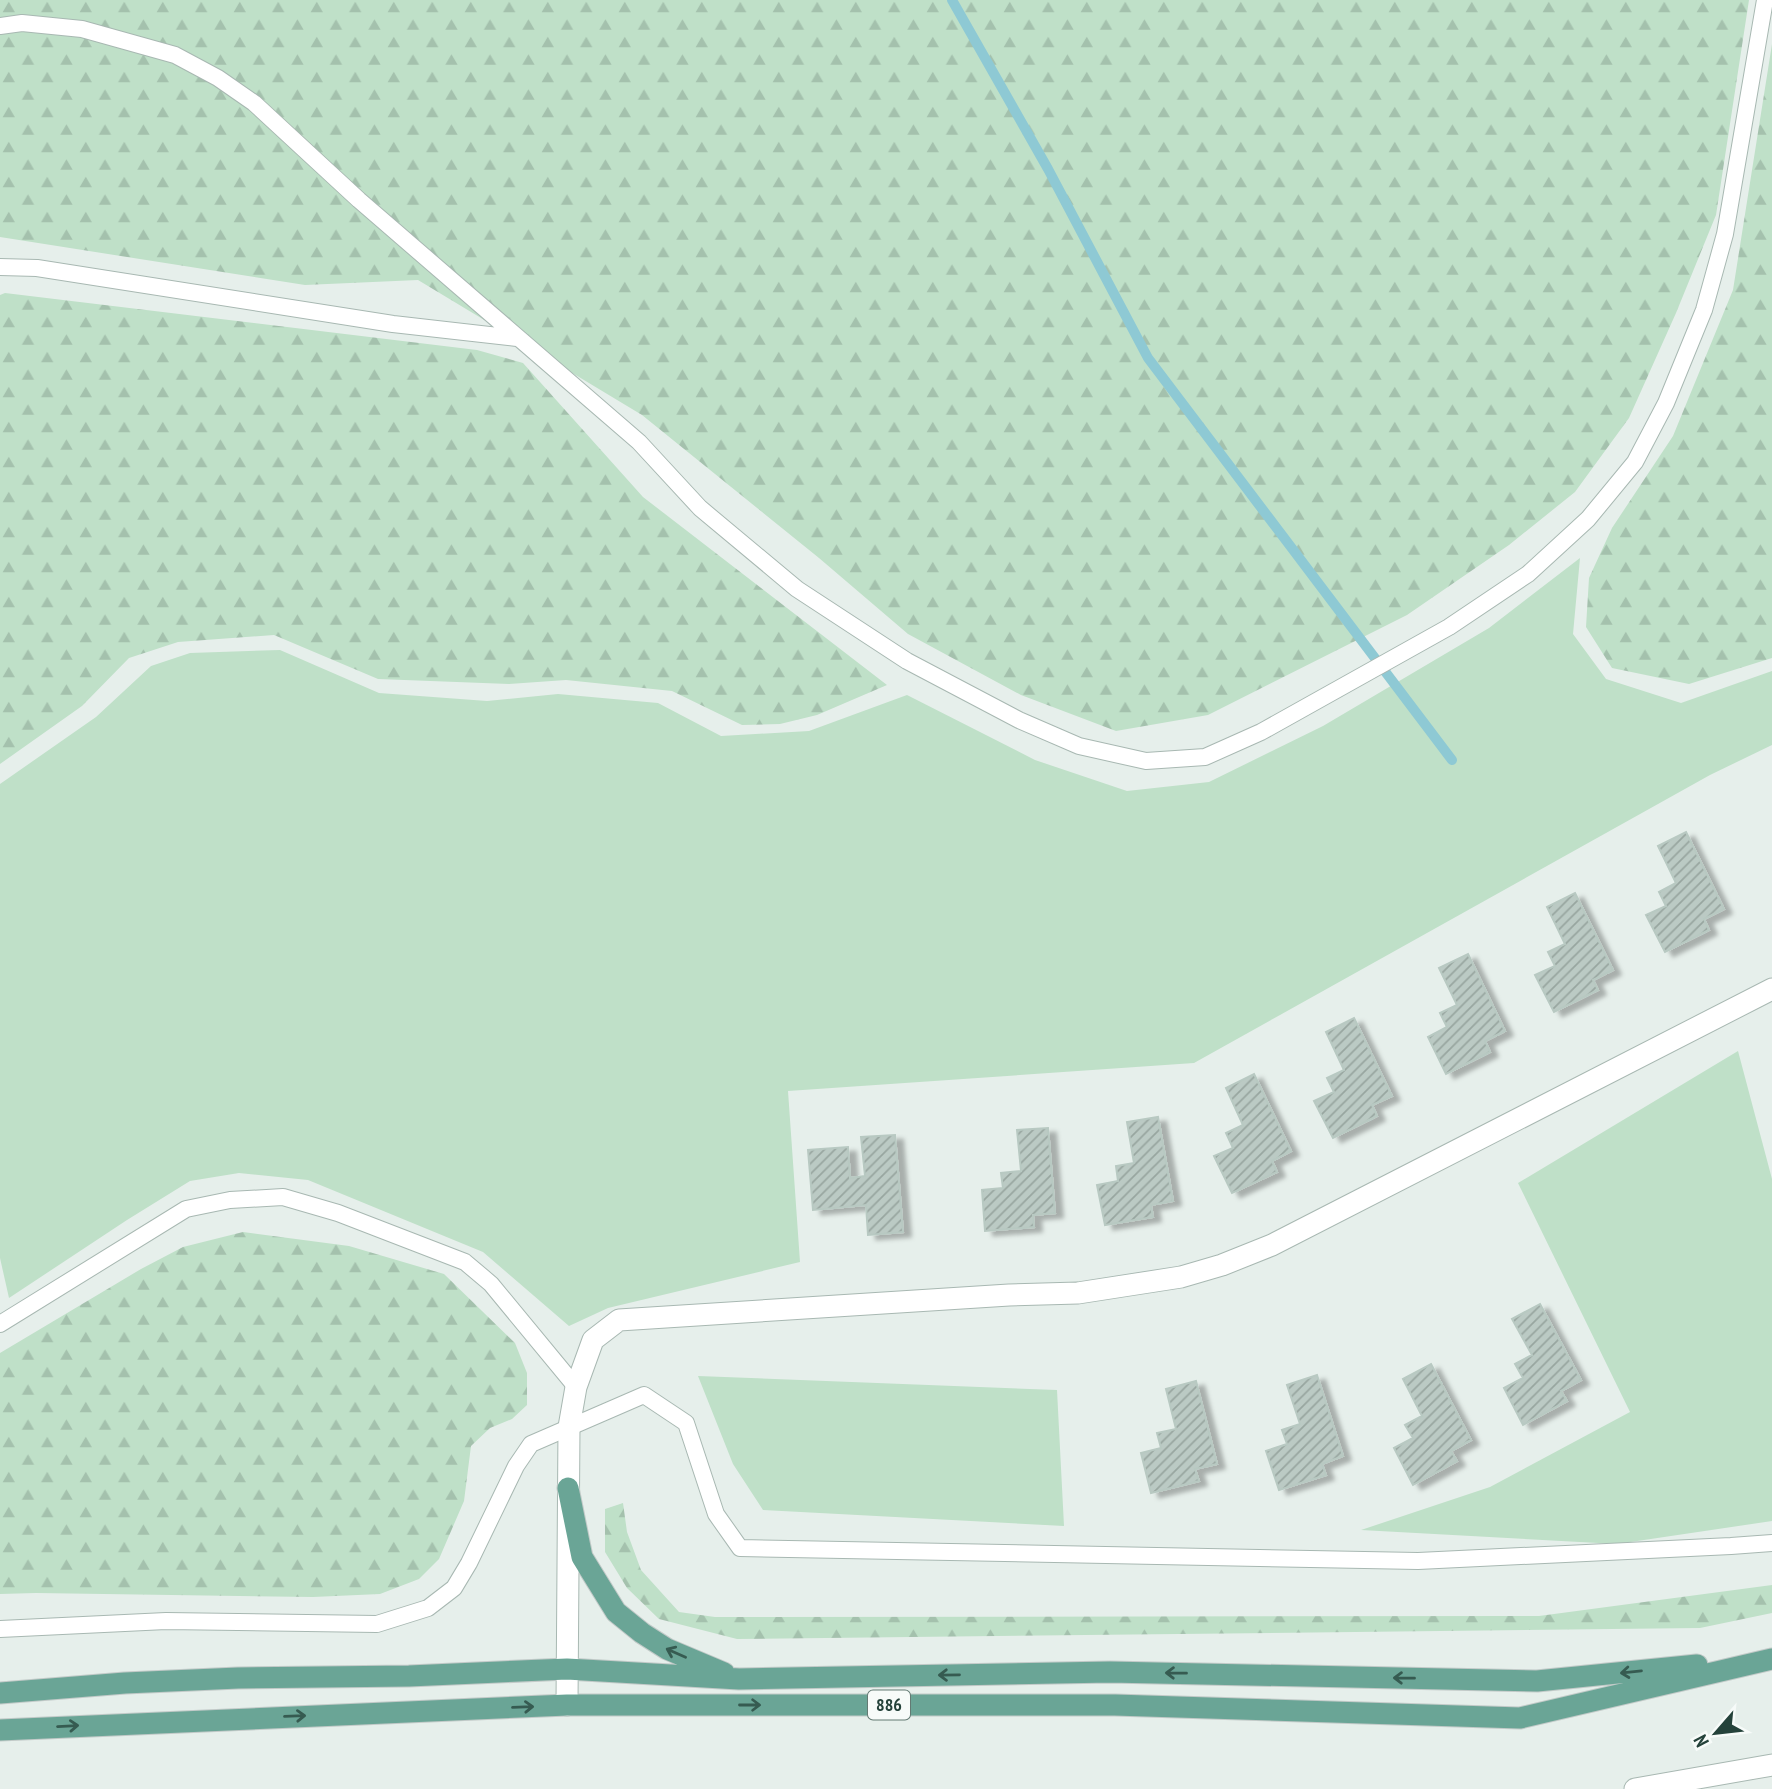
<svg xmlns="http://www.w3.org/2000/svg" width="1772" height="1789" font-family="'PT Sans Narrow',sans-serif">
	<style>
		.grass { fill: #bfe0c8 }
		.forest { fill: url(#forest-firs) }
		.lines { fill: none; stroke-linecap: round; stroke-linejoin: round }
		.stream { stroke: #8ec9d4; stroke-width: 10 }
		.building { fill: url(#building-hatch); stroke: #b8c9c2; stroke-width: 2; filter: url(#shadow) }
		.lane-casing { stroke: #a8b8b2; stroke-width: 18 }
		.street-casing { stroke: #a8b8b2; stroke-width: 23 }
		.primary-casing { stroke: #c2cac8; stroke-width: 23 }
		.lane { stroke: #fff; stroke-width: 16 }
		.street { stroke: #fff; stroke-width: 21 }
		.primary { stroke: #6aa596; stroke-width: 21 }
		.oneway { stroke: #365b51 }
		.labels { text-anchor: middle; stroke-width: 5; stroke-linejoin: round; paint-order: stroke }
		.shield { fill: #f7fbf9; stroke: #637a73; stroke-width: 2 }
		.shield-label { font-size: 18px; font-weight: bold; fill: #24423a }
	</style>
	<defs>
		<pattern id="forest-firs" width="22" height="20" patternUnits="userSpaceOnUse" patternTransform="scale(1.75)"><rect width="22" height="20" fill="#bfe0c8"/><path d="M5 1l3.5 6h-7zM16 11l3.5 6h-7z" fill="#a4c1ad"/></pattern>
		<pattern id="building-hatch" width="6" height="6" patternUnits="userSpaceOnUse" patternTransform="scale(1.75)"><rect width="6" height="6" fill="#bbcac4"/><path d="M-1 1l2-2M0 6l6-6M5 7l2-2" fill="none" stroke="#98a6a0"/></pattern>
		<filter id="shadow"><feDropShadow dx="8" dy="4.5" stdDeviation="2" flood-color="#0004"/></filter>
	</defs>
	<rect width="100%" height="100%" fill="#e6efeb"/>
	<path class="grass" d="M1580,558L1573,634L1606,679L1681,703L1772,671V745L1710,775L1194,1063L788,1091L800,1262L608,1308L569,1326L483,1252L308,1180L239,1173L190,1181L127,1220L9,1298L0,1258V784L96,717L151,666L190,653L280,650L379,693L487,701L558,694L658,703L721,736L809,731L907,695L1035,760L1127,791L1209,782L1323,726L1489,628Z
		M1738,1051L1772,1179V1521L1617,1544L1361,1530L1490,1487L1630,1412L1518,1183Z
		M698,1376L1057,1390L1064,1526L763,1510L733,1464Z"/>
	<path class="forest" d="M0,0H1749L1716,215L1676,313L1629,418L1575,492L1509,545L1407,615L1208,715L1116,731L1021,695L908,634L819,558L642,415L418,280L305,285L0,237Z
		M1772,44V658L1689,684L1612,668L1586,627L1589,578L1612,528L1673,436L1733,290Z
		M5,293L477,350L523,363L643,497L887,685L817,715L780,724L742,725L672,691L566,680L509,684L378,679L274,635L178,642L129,658L82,706L0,764V295Z
		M243,1232L349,1246L444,1274L515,1343L527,1373V1405L512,1419L490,1428L471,1446L464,1501L439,1559L419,1579L380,1594L313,1597L36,1593L0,1594V1353L141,1269L183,1247Z
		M623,1503L627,1532L641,1570L679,1612L715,1617L1539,1616L1772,1585V1613L1700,1628L737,1639L659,1619L627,1588L605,1552V1509Z"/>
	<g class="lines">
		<path class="stream" d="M952,0L1048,169L1148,358L1452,760"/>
	</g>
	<path class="building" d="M1686,832L1724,909L1704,919L1709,930L1665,952L1646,915L1666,906L1659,892L1676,883L1658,846Z
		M1575,893L1613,970L1593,980L1598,990L1554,1012L1535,975L1555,966L1548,952L1565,944L1547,907Z
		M1468,954L1505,1031L1485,1041L1490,1052L1446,1074L1428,1037L1447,1027L1440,1013L1457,1005L1439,968Z
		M1354,1018L1392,1096L1372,1105L1377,1116L1333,1138L1314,1101L1334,1092L1327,1078L1344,1070L1326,1032Z
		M1254,1074L1291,1151L1272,1161L1277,1172L1232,1193L1214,1156L1233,1148L1226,1133L1243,1125L1226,1088Z
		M1158,1117L1173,1201L1151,1205L1153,1217L1105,1225L1097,1185L1118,1181L1116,1166L1134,1163L1127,1122Z
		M1048,1128L1055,1213L1033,1215L1034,1227L985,1231L982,1190L1003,1188L1001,1173L1021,1171L1017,1130Z
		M895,1135L903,1232L868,1235L866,1205L813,1210L808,1150L848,1147L850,1178L865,1176L861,1137Z
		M1540,1304L1581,1380L1561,1391L1567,1401L1523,1425L1504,1388L1523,1378L1515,1364L1532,1355L1512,1319Z
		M1431,1364L1471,1440L1451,1451L1457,1461L1413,1485L1394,1448L1413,1438L1405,1425L1422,1416L1403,1379Z
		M1317,1375L1343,1456L1322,1464L1326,1475L1279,1490L1266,1451L1287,1444L1282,1430L1300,1424L1287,1385Z
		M1196,1381L1217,1464L1195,1469L1199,1481L1151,1493L1141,1453L1161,1448L1157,1433L1176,1429L1166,1389Z"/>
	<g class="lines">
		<g class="lane-casing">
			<path id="lane" d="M0,26L22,23L82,29L175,55L218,78L254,103L359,200L639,442L700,508L797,589L907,661L1019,720L1079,746L1146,761L1205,757L1261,732L1449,627L1528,574L1588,519L1635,462L1666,403L1704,310L1725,234L1765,0
				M0,267L37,268L393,324L517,338
				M0,1324L186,1209L230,1200L283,1197L338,1213L465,1262L491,1284L576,1387
				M0,1629L166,1621L377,1624L428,1608L454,1588L469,1563L516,1466L531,1444L644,1395L686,1423L716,1514L740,1548L1418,1561L1731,1546L1772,1543"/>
		</g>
		<g class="street-casing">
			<path id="street" d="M567,1705L569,1427L576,1387L593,1340L619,1320L1009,1295L1078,1293L1181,1277L1222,1265L1272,1245L1772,989
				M1635,1789L1772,1765"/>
		</g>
		<g class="primary-casing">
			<path id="primary" d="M568,1488L582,1557L616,1612L642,1633L667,1649L724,1673
				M0,1693L125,1683L238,1678L409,1676L567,1669L739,1679L1110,1672L1537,1681L1697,1665
				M0,1730L567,1705H1115L1520,1718L1772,1659"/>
		</g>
		<use href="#lane" class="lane"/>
		<use href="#street" class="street"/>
		<use href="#primary" class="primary"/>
	</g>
	<defs><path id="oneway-shaft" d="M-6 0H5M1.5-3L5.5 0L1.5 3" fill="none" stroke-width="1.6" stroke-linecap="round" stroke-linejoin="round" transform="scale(1.75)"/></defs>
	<g class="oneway">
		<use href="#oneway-shaft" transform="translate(676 1653) rotate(-156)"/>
		<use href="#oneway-shaft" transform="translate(1631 1672) rotate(174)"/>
		<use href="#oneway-shaft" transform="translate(1176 1673) rotate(-179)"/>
		<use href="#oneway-shaft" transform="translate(949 1675) rotate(179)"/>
		<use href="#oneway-shaft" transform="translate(1404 1678) rotate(-179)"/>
		<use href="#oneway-shaft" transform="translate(750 1705)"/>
		<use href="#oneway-shaft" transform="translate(523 1707) rotate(-2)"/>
		<use href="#oneway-shaft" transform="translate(295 1716) rotate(-2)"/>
		<use href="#oneway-shaft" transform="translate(68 1726) rotate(-3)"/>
	</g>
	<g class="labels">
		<rect class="shield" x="868" y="1690.5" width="42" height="29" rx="5"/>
		<g class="shield-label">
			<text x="889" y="1711">886</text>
		</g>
	</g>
	<g transform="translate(1716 1733) rotate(242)" stroke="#f7fbf9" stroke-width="5" paint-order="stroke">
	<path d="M0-5L12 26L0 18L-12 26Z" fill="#24423a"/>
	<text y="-10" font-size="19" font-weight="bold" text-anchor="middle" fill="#24423a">N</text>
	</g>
</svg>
